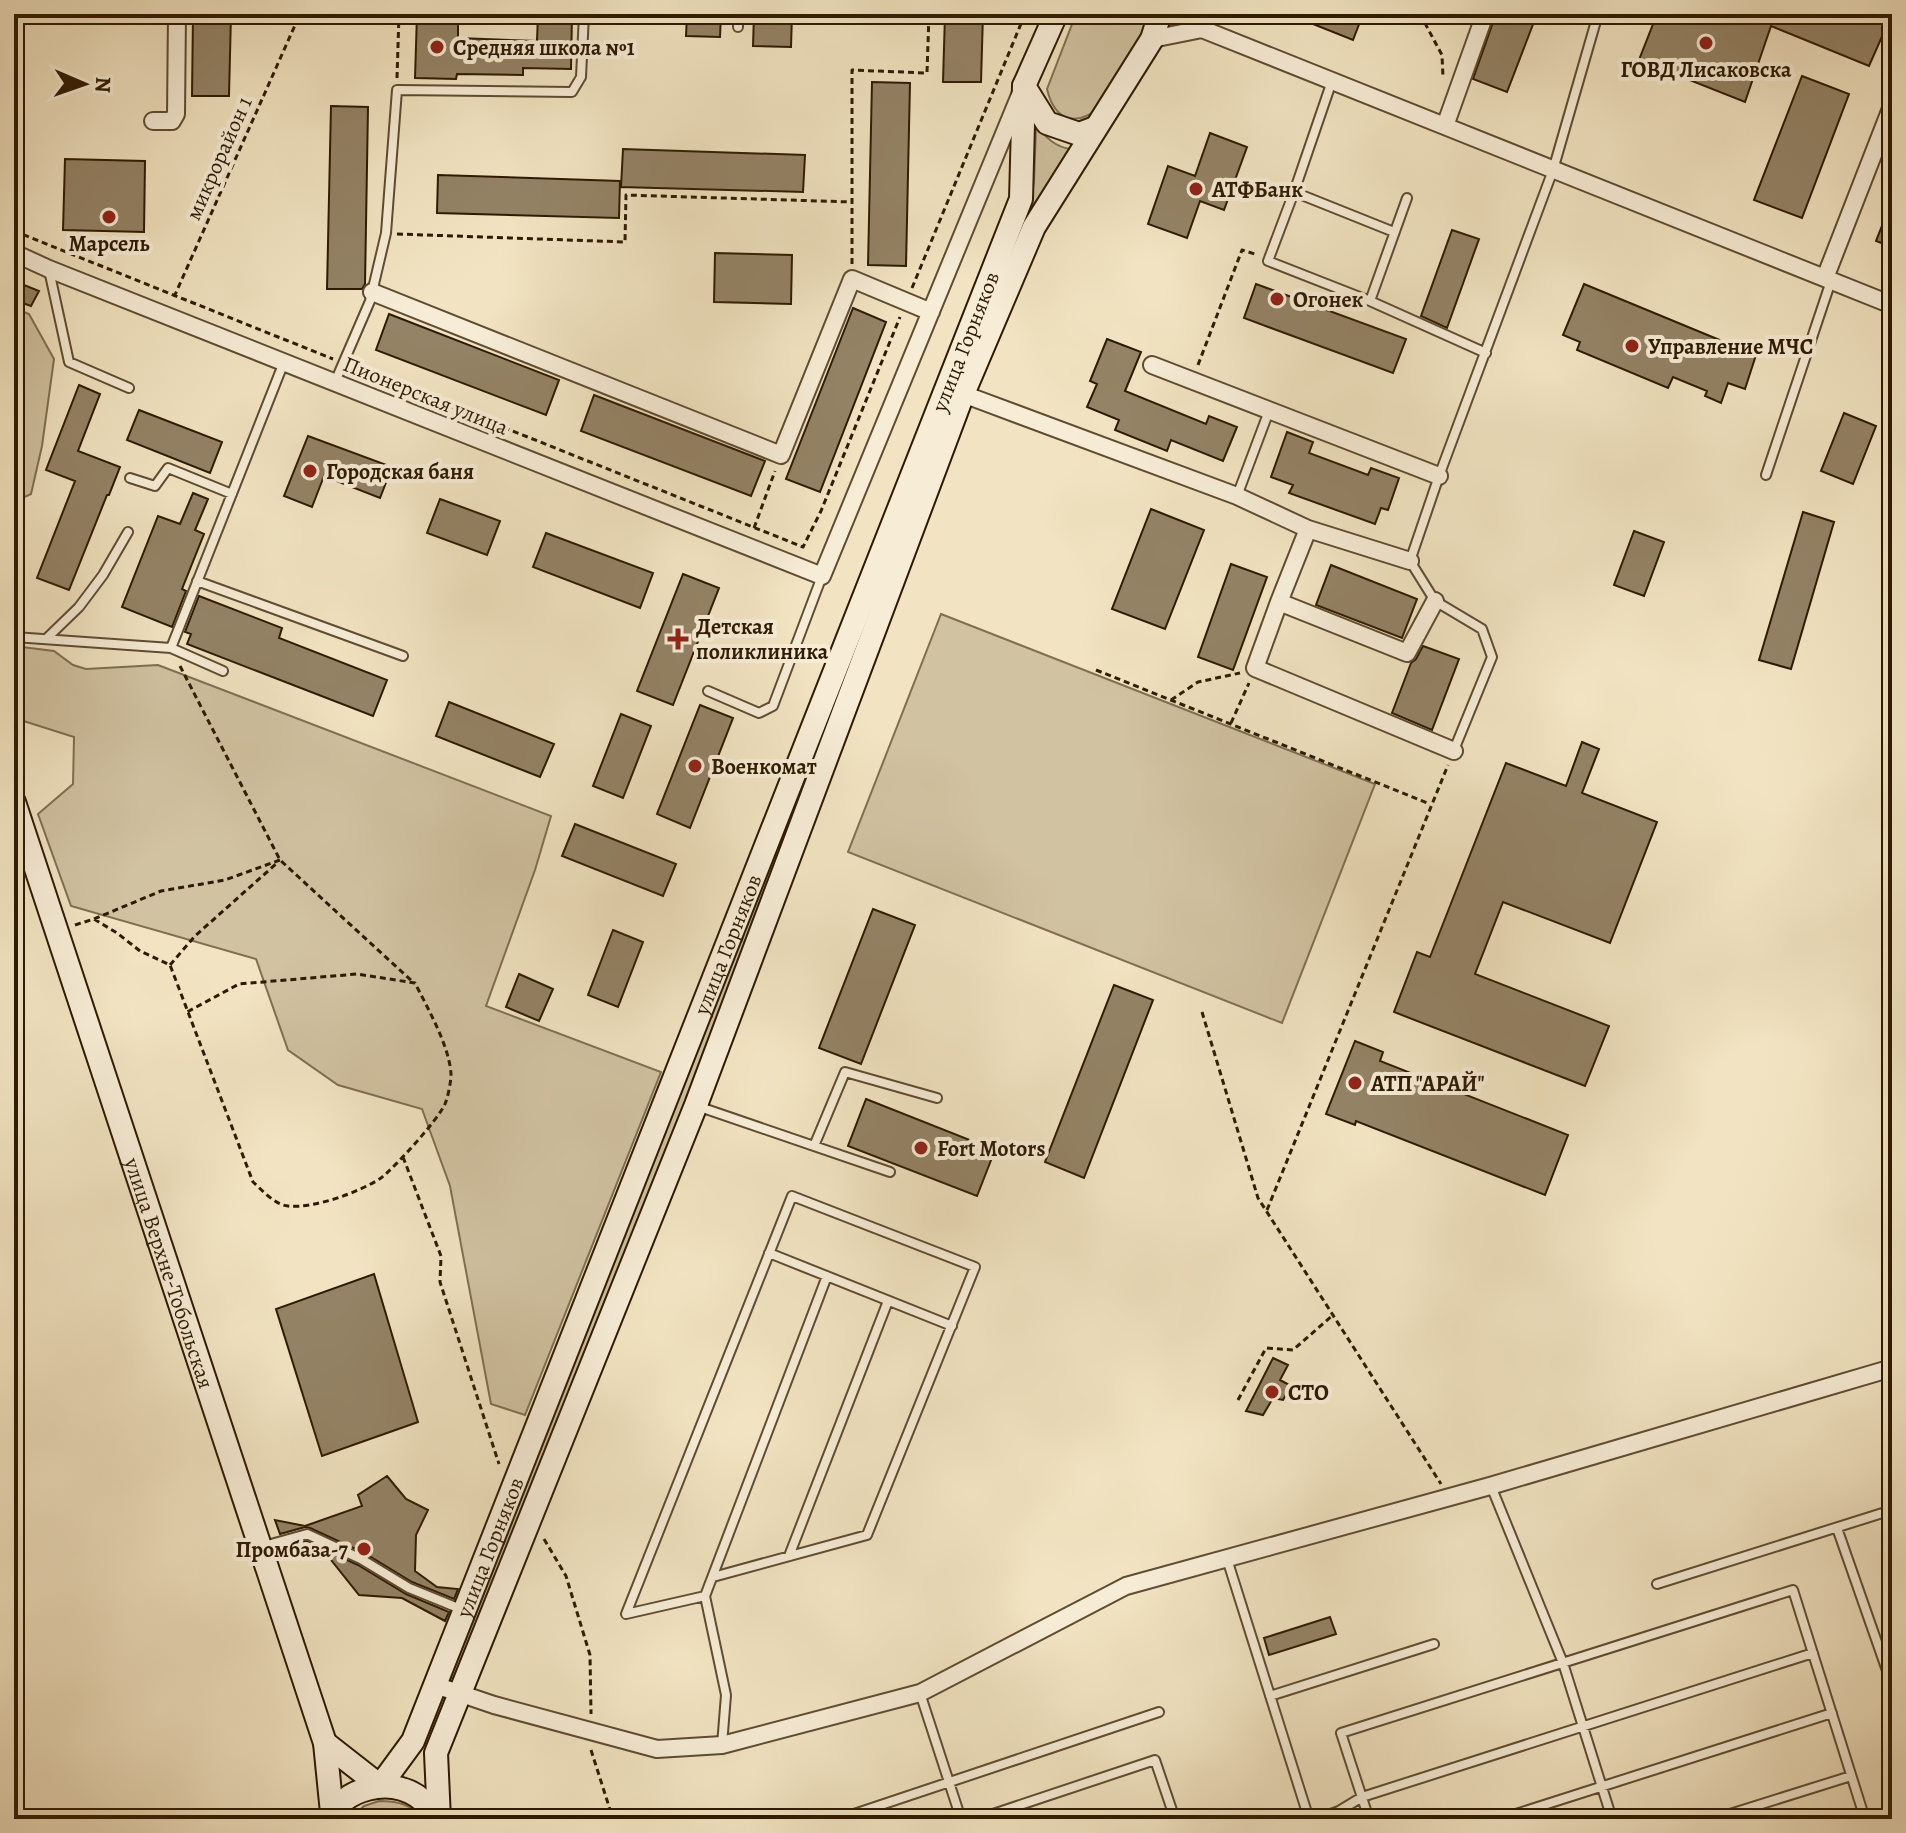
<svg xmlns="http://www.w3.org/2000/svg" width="1906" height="1833" font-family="Alegreya,serif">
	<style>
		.green { fill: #d1c2a1; stroke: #806e52; stroke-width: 2 }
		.building { fill: #948366; stroke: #2e1a02; stroke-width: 2 }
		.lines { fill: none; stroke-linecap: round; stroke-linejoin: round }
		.lane-casing { stroke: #5f4c32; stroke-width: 12 }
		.street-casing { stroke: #5f4c32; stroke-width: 20 }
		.secondary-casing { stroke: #2e1a02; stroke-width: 26 }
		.path { stroke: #2e1a02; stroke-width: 3; stroke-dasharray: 6 4; stroke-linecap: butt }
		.lane { stroke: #f7edd7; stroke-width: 8 }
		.street { stroke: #f7edd7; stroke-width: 16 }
		.secondary { stroke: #f7edd7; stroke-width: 22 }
		.poi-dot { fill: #8f2418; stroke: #f7edd7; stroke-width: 3 }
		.labels { text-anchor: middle; stroke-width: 8; stroke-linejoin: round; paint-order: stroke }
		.poi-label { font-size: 22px; font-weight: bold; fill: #2e1a02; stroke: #f7edd7; text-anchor: start }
		.street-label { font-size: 22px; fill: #2e1a02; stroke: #f7edd7 }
	</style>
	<rect width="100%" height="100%" fill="#f2e4c2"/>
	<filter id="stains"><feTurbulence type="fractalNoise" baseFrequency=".0025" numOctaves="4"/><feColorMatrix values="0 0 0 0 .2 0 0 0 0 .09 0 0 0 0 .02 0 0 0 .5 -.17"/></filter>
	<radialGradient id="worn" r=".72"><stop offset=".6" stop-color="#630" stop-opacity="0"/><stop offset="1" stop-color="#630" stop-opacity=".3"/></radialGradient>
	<path class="green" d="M1076,14H1154L1103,105C1078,127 1055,123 1047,89Z
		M1036,126C1047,138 1055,147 1071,149L1039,215L458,1678L453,1679L450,1677L449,1672L1031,203L1034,181Z
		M14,308L29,314L54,359L42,446L31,494L14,502Z
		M941,614L1375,784L1282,1023L848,852Z
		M14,646L54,651L73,665L86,669L158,665L551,816L535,870L486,1006L661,1072L525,1415L491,1404L450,1186L422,1109L338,1085L288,1050L256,959L71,906L38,814L73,784L74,737L14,718Z
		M379,1801C397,1801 411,1804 423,1819H350L364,1806Z"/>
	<path class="building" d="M193,14H231L229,96H192Z
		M417,14L458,15V38L537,41L538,14H572L571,69L523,68V75L457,74L456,79L415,78Z
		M687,14H721L720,37L686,36Z
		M754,14H792L791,47L753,46Z
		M945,14H983L981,82H943Z
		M1288,14H1363L1353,40Z
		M1496,14H1537L1507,92L1473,79Z
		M1657,14H1892L1869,66L1771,26L1745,102L1639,60Z
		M1802,76L1849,94L1802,218L1754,200Z
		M872,82L910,83L906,266L868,265Z
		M331,106L368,107L365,284L362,289H327Z
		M1210,133L1247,147L1224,210L1200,201L1187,238L1148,224L1168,166L1195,176Z
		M623,149L805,155L803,192L621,187Z
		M65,159L145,161L144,232L63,230Z
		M438,175L620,181L619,218L437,213Z
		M1891,203H1892V247L1876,241Z
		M1452,230L1479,239L1447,328L1421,316Z
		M715,253L792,255L791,304L714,302Z
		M14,281L39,291L31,306L14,300Z
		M1256,284L1406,339L1393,373L1244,318Z
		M1584,284L1722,341L1757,352L1745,389L1728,383L1721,403L1705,396L1707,391L1673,377L1668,388L1577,350L1580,342L1563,335Z
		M853,308L886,322L820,492L786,479Z
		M389,314L559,380L546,415L376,350Z
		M1107,339L1141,352L1125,391L1206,424L1209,416L1237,427L1223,461L1171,440L1167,451L1115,430L1119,420L1087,407L1097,384L1090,381Z
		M79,385L100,394L78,451L120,467L109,495H107L69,590L37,578L75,481L46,470Z
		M594,395L765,461L751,496L581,431Z
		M139,410L222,442L210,473L127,440Z
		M1844,413L1876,426L1853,484L1821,471Z
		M1287,432L1313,442L1309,453L1368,475L1371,468L1399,478L1388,510L1381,508L1375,524L1289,493L1293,485L1271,477Z
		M308,436L392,467L380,498L324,476L312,507L284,496Z
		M193,493L208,499L195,530L204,534L182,589L186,591L172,627L122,607L158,516L180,524Z
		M440,499L500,521L487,555L427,533Z
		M1151,509L1204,530L1165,629L1112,609Z
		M1803,512L1834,522L1791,669L1759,660Z
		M1634,531L1664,542L1644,596L1614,585Z
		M546,533L653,573L640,608L533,567Z
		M1231,564L1267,577L1233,670L1198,657Z
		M1331,565L1417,599L1402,638L1316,605Z
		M683,574L719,588L673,705L637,691Z
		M199,596L282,628L279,638L387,680L373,716L187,644L191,634L185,632Z
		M1423,646L1459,659L1432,730L1392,713L1411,663L1416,659Z
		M449,702L554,744L540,777L436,736Z
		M700,705L733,718L690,828L657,814Z
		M621,714L651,726L623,798L593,786Z
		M1582,742L1599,749L1582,793L1657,822L1610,943L1503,902L1475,974L1609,1026L1585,1086L1394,1012L1417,952L1430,957L1506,763L1566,786Z
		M575,824L676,864L663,896L562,856Z
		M873,909L915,925L861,1064L819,1048Z
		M613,930L643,942L618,1007L588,995Z
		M519,974L553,989L539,1021L506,1007Z
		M1114,985L1153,1000L1084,1178L1045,1162Z
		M1355,1041L1383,1052L1380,1061L1568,1135L1545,1195L1356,1121L1355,1125L1326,1114Z
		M866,1099L995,1150L977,1196L848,1146Z
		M374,1274L418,1422L322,1456L276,1309Z
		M1273,1358L1288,1365L1280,1380L1291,1386L1283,1400L1273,1398L1263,1415L1246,1411Z
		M387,1476L406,1499L428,1510L416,1535L415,1571L437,1587L458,1589L454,1599L412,1582L364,1553L310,1528L305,1527L280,1534L275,1520L305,1526L362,1506L358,1495Z
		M306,1541L358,1565L406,1594L449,1612L445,1621L402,1598L359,1595L323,1550L301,1548L287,1558L284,1548Z
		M1330,1617L1336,1634L1269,1655L1264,1638Z"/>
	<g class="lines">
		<g class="lane-casing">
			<path id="lane" d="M738,27V14
				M1332,81L1294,192L1268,261L1370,301L1486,353
				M1294,192L1394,232
				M49,270L69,362L129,388
				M1370,301L1407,198
				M335,382L370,301L386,233L397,90L572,92L581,77L584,14
				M1766,475L1831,281
				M130,478L155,486L168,468L232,494
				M1237,496L1269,411
				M197,581L403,656
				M14,637L171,648L284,362
				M46,639L79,607L103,575L128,532
				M171,648L223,671
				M708,691L759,713L773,706L822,576
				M1454,750L1492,657L1482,629L1435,601L1410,561L1439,476L1553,170L1598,14
				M697,1106L890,1172
				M814,1146L845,1072L937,1098
				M769,1253L952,1326
				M1491,1486L1563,1663L1612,1819
				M1837,1528L1892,1685
				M260,1547L307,1534L361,1559L409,1588L463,1610
				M789,1556L888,1301
				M1227,1559L1309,1819
				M1657,1584L1892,1510
				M705,1596L626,1614L792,1196L975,1267L867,1535L713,1577
				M920,1693L961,1819
				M1270,1696L1434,1644
				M722,1745L726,1695L705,1596L827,1276
				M839,1819L1159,1712
				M978,1819L1155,1760L1175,1819
				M1317,1819L1339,1811L1362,1797L1813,1653
				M1369,1819L1341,1733L1793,1590L1865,1819
				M1500,1819L1832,1713
				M1714,1819L1851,1776"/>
		</g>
		<g class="street-casing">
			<path id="street" d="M1194,14L1202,29
				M1152,39L1202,29L1892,305
				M153,121H172L176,114L177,14
				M1445,126L1485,14
				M14,253L49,269L822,576L1020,95
				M1825,278L1892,106
				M372,292L781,455L852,279L931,312
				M1152,365L1439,476
				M963,394L1237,496L1308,529L1410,561
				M1308,529L1279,602L1407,653L1435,601
				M1279,602L1255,668L1454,751
				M435,1685L494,1705L657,1749L722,1745L920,1693L1126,1586L1490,1486L1892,1368"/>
		</g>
		<g class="secondary-casing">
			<g id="secondary">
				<path d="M1056,14L1024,86L1047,123L1079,134L1095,128"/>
				<path id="s1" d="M14,802L325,1743L332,1813"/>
				<path id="s2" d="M325,1743L380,1786L413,1741L1021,199L1024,86"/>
				<path d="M329,1819C344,1788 388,1777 417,1796C426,1802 432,1810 438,1819"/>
				<path d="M439,1819L436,1753L696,1105L963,394L1034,227L1152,39L1160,14"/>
			</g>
		</g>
		<path class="path" d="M1420,14L1442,55L1443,77
			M397,78L399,14
			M14,231L333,359
			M397,234L625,242L626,195L852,202
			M852,264V70L927,73L929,14
			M912,288L1025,14
			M174,297L300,14
			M1198,365L1242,250L1258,255
			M355,368L803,547L821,511L900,317
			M754,528L775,471
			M180,666L280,860L414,983
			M1096,670L1430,804
			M1171,700L1198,682L1240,673
			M1231,723L1249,683
			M94,919L161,891L225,880L280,860
			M75,925L94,919L117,933L140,951L170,965L253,1182C262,1190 275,1205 288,1206C313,1209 360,1192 381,1178C395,1167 438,1120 445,1104C448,1097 451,1082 451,1074C449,1045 428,1009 415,983L357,974L239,984L187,1012
			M170,965L195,936L277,863
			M1202,1012L1258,1198L1441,1484
			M403,1157L441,1256L440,1282L499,1464
			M1267,1210L1448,765
			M1238,1400L1266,1348L1293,1350L1333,1315
			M544,1539L566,1576L590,1655L591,1714
			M591,1750L613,1819"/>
		<use href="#lane" class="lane"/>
		<use href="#street" class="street"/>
		<use href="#secondary" class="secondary"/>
	</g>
	<g class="poi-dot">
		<circle cx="1706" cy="43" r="8"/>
		<circle cx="437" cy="47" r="8"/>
		<circle cx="1196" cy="189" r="8"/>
		<circle cx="109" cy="217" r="8"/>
		<circle cx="1277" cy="299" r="8"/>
		<circle cx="1632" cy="346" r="8"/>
		<circle cx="310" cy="471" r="8"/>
		<path d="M674 627h8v8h8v8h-8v8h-8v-8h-8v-8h8z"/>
		<circle cx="695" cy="766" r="8"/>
		<circle cx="1355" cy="1083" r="8"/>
		<circle cx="921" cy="1148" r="8"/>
		<circle cx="1272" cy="1392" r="8"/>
		<circle cx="364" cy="1549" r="8"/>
	</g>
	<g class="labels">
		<g class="poi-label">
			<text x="453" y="55">Средняя школа №1</text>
			<text x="1706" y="77" text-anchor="middle">ГОВД Лисаковска</text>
			<text x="1212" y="197">АТФБанк</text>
			<text x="109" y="251" text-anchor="middle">Марсель</text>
			<text x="1293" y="307">Огонек</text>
			<text x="1648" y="354">Управление МЧС</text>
			<text x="326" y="479">Городская баня</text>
			<text x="696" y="634">Детская<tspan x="696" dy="25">поликлиника</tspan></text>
			<text x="711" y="774">Военкомат</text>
			<text x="1371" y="1091">АТП "АРАЙ"</text>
			<text x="937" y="1156">Fort Motors</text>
			<text x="1288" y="1400">СТО</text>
			<text x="348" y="1557" text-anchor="end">Промбаза-7</text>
		</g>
		<g class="street-label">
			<text transform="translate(218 158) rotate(-66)" y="8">микрорайон 1</text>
			<text dy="8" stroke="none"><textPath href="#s2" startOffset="1630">улица Горняков</textPath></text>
			<text transform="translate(426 395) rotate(22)" y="8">Пионерская улица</text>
			<text dy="8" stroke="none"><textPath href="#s2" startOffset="982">улица Горняков</textPath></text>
			<text dy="8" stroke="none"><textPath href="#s1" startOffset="496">улица Верхне-Тобольская</textPath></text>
			<text dy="8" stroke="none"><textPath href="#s2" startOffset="334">улица Горняков</textPath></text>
		</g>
	</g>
	<rect width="1906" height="1833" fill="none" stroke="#f2e4c2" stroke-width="48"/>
	<rect x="16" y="16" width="1874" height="1801" fill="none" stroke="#2e1a02" stroke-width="4"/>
	<rect x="24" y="24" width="1858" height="1785" fill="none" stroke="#2e1a02" stroke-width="2"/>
	<g transform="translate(84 84) rotate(92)" stroke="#f7edd7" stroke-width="6" paint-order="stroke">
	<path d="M0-6L14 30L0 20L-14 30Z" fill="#2e1a02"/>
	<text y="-12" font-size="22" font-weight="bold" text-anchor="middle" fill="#2e1a02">N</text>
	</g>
	<rect width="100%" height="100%" filter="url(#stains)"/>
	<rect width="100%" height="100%" fill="url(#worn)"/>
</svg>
